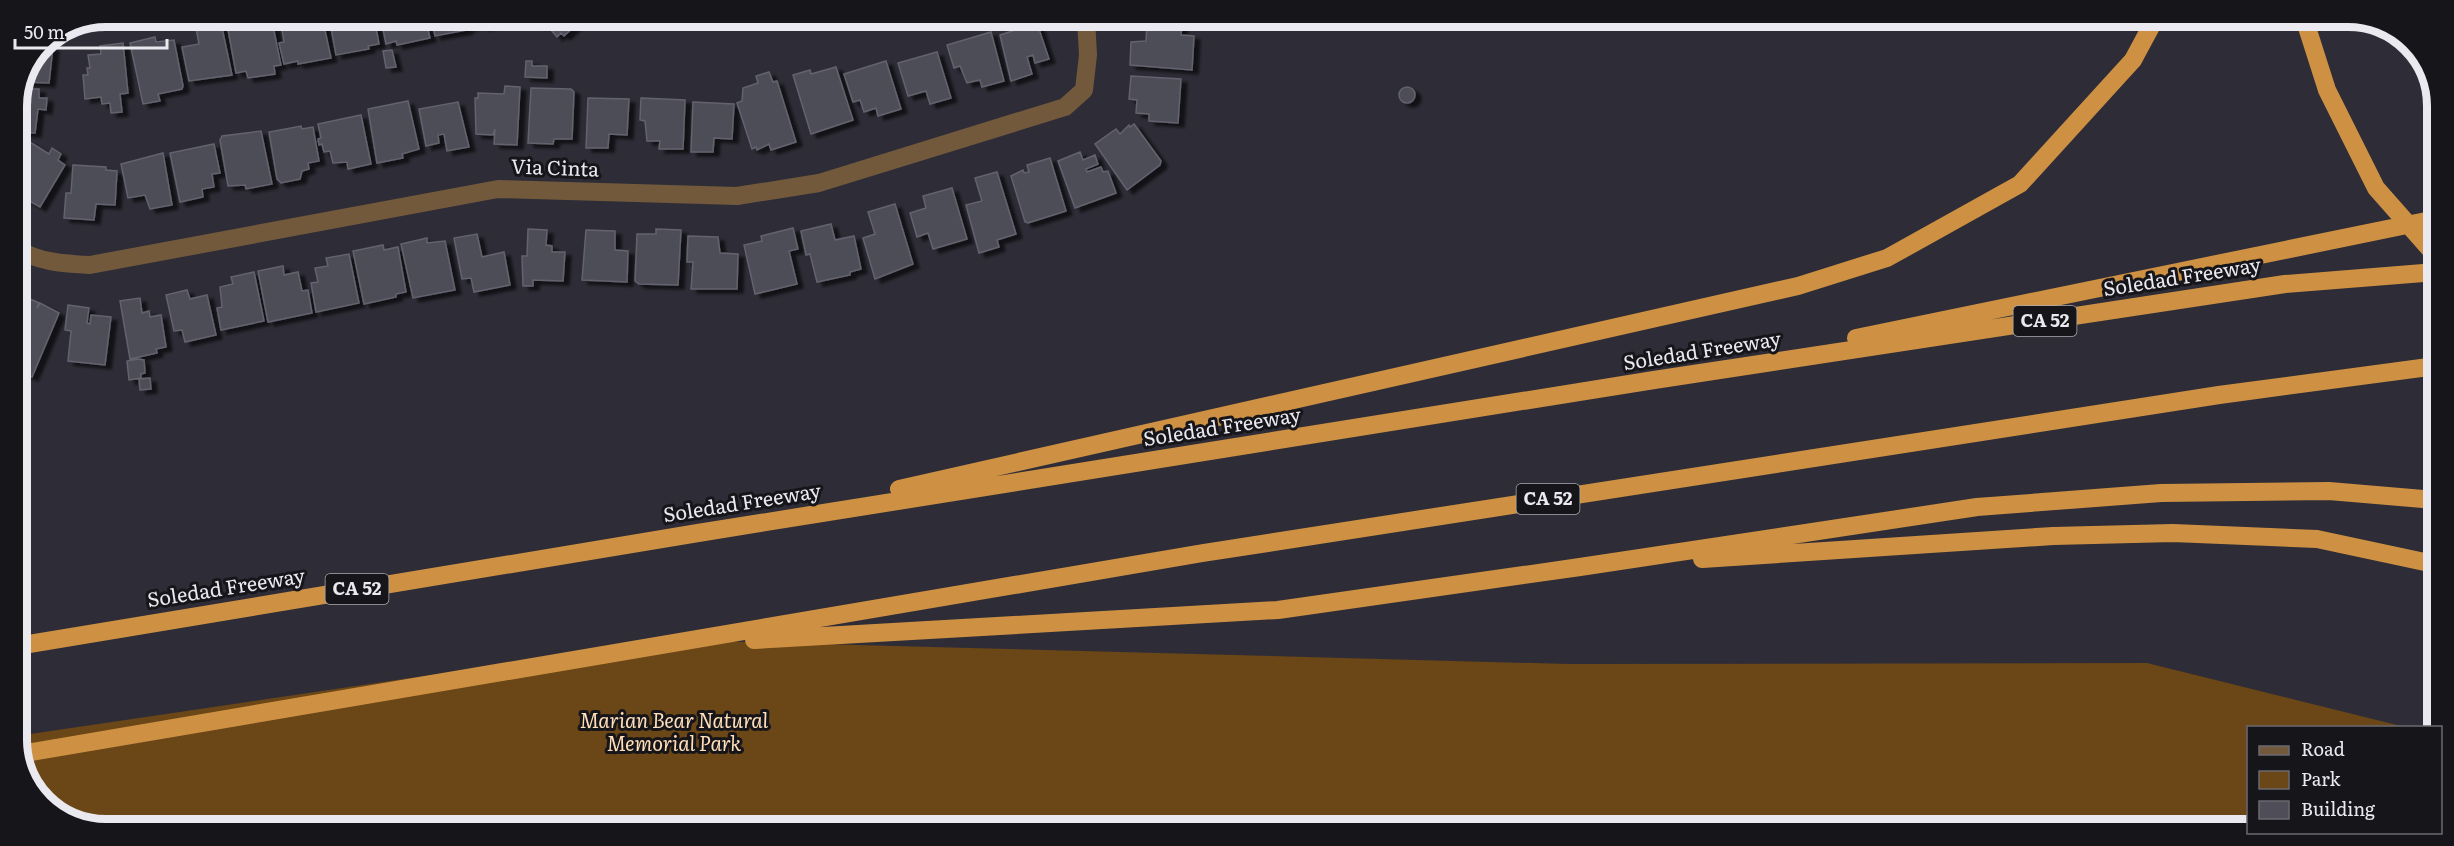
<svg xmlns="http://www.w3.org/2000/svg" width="2454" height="846" font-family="Literata,serif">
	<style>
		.green { fill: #6b4616 }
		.building { fill: #4e4d58; stroke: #63626e; stroke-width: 1.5; filter: url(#shadow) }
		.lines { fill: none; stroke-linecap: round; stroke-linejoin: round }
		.street { stroke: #72593c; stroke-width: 18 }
		.highway { stroke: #ce9143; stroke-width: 18 }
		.labels { text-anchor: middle; stroke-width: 6; stroke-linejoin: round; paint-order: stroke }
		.shield { fill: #16161a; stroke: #aaaab0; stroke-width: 1.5 }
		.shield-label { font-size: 18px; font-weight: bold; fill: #eae9f0 }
		.street-label { font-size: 20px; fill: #eae9f0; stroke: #16161a }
		.park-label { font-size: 20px; font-style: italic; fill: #ffdeb9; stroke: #16161a }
		.rim { fill: none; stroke: #eae9f0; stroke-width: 8 }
	</style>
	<defs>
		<filter id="shadow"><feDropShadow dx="6" dy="4" stdDeviation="1.5" flood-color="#0009"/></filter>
	</defs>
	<rect width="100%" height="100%" fill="#2e2d37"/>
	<path class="green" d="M668,640L1568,664L2147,663L2405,727L2248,728V829L78,825L35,795L17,746V736Z"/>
	<path class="building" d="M280,17H322L331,58L298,64V61L284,64L279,43L284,42Z
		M329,17H374L379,44L368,46L369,49L336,55Z
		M381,17H425L430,38L397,45L396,41L386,44L383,29L379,30L378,22L382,21Z
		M431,17H476L477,25L467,27V30L435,36Z
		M480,17H516L515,21L482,27Z
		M535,17H578V23L564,36L561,33L557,37L551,30V25H535Z
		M584,17L628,18V19L584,23Z
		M250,19H257L258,23L265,22L266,27L273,26L281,65L274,66L275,74L248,78L246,71L236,73L227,24Z
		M221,23L232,75L189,81L182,47L199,44L196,28Z
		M1037,23L1049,59L1035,63L1033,55L1027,57L1032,74L1011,81L1000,35Z
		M1147,23L1182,25L1181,35L1194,36L1192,70L1130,65L1131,42L1146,41Z
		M991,32L1004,81L982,87L980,80L967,83L960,66L954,68L947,45Z
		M155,37L156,42L174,40L183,86L182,89L158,94L160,101L143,104L130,43Z
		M46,41V47H53L49,83L25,82L43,43Z
		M123,43L128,93L120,94L122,112L111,113L110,103L102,104L101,97L85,99L83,75H88L87,68H90L88,55L101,54L100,46Z
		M392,50L396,67L386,68L383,51Z
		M937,52L951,98L930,104L926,91L908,96L898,63Z
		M526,61H532V66H547V78L525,77Z
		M886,61L901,109L878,116L876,108L864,112L860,100L853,102L844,74Z
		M836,67L853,120L811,134L793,75L810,70L811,74Z
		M769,72L773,82L777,81L796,142L771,150L769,144L757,150L756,147L752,149L737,103L742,101L743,88L758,83L756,76Z
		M1131,76L1181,79L1178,123L1149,121V114L1136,113L1137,100L1129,99Z
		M505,86L520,87L517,145L494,144L495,129L493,135L476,134L475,98H478V93L504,94Z
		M1399 95a8 8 0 1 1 16 0a8 8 0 1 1-16 0Z
		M531,88L571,89L574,92L572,139H554L553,144L528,143Z
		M22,89H39V98H47L46,110L38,109L35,133L17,132V101Z
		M588,98L629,99L627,135L609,134L608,148H586Z
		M641,98L685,100L683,149H659L660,141H647L645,121L640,120Z
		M408,101L419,149L402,154L403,158L377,163L368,109Z
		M458,102L469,147L447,151L444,134L438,135L439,143L426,146L419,109Z
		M693,102L734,104L732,139L714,138L713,152H691Z
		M361,115L371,164L348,169L347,162L333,163L330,151L324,152L322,144L319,145L318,139L321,138L318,124Z
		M1134,124L1161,161L1160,165L1127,190L1095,144L1116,129L1120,134L1129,125L1130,127Z
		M301,126L302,129L313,127L319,161L308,163L309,169L302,171L300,179L281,183L277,179L269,132Z
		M261,131L272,184L246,189L245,185L228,186L220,140L222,136Z
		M28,141L49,154L52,148L61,154L58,160L65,165L40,207L19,195L23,188L17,184V170L21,163L17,160Z
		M214,144L220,173L212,174L214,187L202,189L203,197L180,202L170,153Z
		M1080,152L1083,160L1095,155L1098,164L1086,169L1087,172L1101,167L1103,172L1108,171L1116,193L1075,208L1058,161Z
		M163,153L172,205L150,209L145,195L128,198L121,164Z
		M1050,158L1066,211L1028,223L1025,222L1011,176L1023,170L1024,173L1029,172L1027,165Z
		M73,165L106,167V170L117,171L115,205L96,204L94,220L64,218L66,193H71Z
		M997,172L1016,234L997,240L999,247L979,253L966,205L982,201L975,178Z
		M952,188L967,239L933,249L928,233L917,237L910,213L926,208L923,196Z
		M895,204L913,264L875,279L863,238L875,234L868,212Z
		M831,224L835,240L854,236L861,269L850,272V275L817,282L810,254L806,255L801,231Z
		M793,228L798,249L789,251L797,284L755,294L744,245L762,241L761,236Z
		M528,229L547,230L546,245L552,246V252H565L563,281L533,280V286H523L522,256H527Z
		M656,229L681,230L678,285L639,284L635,281L637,234H656Z
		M586,230L615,231V250L628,251L627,282L582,280Z
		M477,234L482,257L504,252L510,285L474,292L471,278L462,279L454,238Z
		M688,236L718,237L720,253L738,254L737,289H691L693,262H687Z
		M427,238V243L445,241L455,290L413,298L401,244Z
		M383,245L384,250L398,247L406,292L396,294V297L364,304L353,251Z
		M349,254L359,303L316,312L311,283L318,282L315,268L328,266L326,258Z
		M283,266L284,275L298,272L302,291L308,290L312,313L268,322L258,271Z
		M254,272L264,321L221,330L217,308L222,307L220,287L233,284L231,277Z
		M187,290L190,299L207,295L216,335L185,342L182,330L174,331L166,295Z
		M19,294L39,303L37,308L40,303L59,313L32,377L17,370Z
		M140,298L142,313L149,311L150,317L161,315L166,347L156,349L157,353L130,359L120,301Z
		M68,305L89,308L87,323L90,324L91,315L111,317L105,365L68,361L71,331L65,330Z
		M138,359L144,360L145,373L141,374V378L129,380L127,361Z
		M150,378L151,389L140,390L139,379Z"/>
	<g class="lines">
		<path class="street" d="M17,248C35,262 67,264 90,265L498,189L737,196L819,183L1065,107L1084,90L1088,55L1086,19"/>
		<path class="highway" d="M2305,21L2327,90L2376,188L2436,256
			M1856,338L2436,219
			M899,489L1798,286L1887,258L2020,184L2133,60L2154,21
			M1702,559L2053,536L2173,533L2317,539L2434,564
			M754,640L1278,610L1580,567L1977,507L2161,493L2329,491L2435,500
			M17,646L698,533L1654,380L2285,284L2436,272
			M20,754L1203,553L2219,395L2436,366"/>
	</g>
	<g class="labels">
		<g class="shield">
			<rect x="2013.5" y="306" width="63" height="30" rx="4.5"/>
			<rect x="1516.5" y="484" width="63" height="30" rx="4.5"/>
			<rect x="325.5" y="574" width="63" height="30" rx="4.5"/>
		</g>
		<g class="shield-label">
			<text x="2045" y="327">CA 52</text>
			<text x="1548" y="505">CA 52</text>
			<text x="357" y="595">CA 52</text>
		</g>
		<g class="street-label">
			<text transform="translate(555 168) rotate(2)" y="7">Via Cinta</text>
			<text transform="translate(2182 277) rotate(-9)" y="7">Soledad Freeway</text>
			<text transform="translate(1702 351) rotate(-9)" y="7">Soledad Freeway</text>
			<text transform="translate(1222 427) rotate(-9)" y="7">Soledad Freeway</text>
			<text transform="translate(742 503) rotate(-9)" y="7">Soledad Freeway</text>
			<text transform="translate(226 588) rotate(-9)" y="7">Soledad Freeway</text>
		</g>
		<g class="park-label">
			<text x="674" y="728">Marian Bear Natural<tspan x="674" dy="23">Memorial Park</tspan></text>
		</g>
	</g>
	<path d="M0 0H2454V846H0ZM106 27H2348A79 79 0 0 1 2427 106V740A79 79 0 0 1 2348 819H106A79 79 0 0 1 27 740V106A79 79 0 0 1 106 27Z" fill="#16161a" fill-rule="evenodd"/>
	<path class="rim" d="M106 27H2348A79 79 0 0 1 2427 106V740A79 79 0 0 1 2348 819H106A79 79 0 0 1 27 740V106A79 79 0 0 1 106 27Z"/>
	<rect x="2247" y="726" width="195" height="108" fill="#16161a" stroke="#6b6a70" stroke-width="1.5"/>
	<rect x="2259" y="746" width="30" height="9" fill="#72593c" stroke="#6b6a70" stroke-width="1.5"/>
	<text x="2301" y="756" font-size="18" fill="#eae9f0">Road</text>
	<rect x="2259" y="771" width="30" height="18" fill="#6b4616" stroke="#6b6a70" stroke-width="1.5"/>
	<text x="2301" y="786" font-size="18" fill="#eae9f0">Park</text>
	<rect x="2259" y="801" width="30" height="18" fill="#4e4d58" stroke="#6b6a70" stroke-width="1.5"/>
	<text x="2301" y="816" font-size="18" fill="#eae9f0">Building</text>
	<path d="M15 39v9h152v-9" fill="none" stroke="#eae9f0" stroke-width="3"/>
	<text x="24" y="39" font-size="18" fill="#eae9f0" stroke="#16161a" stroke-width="4.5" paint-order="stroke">50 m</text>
</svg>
